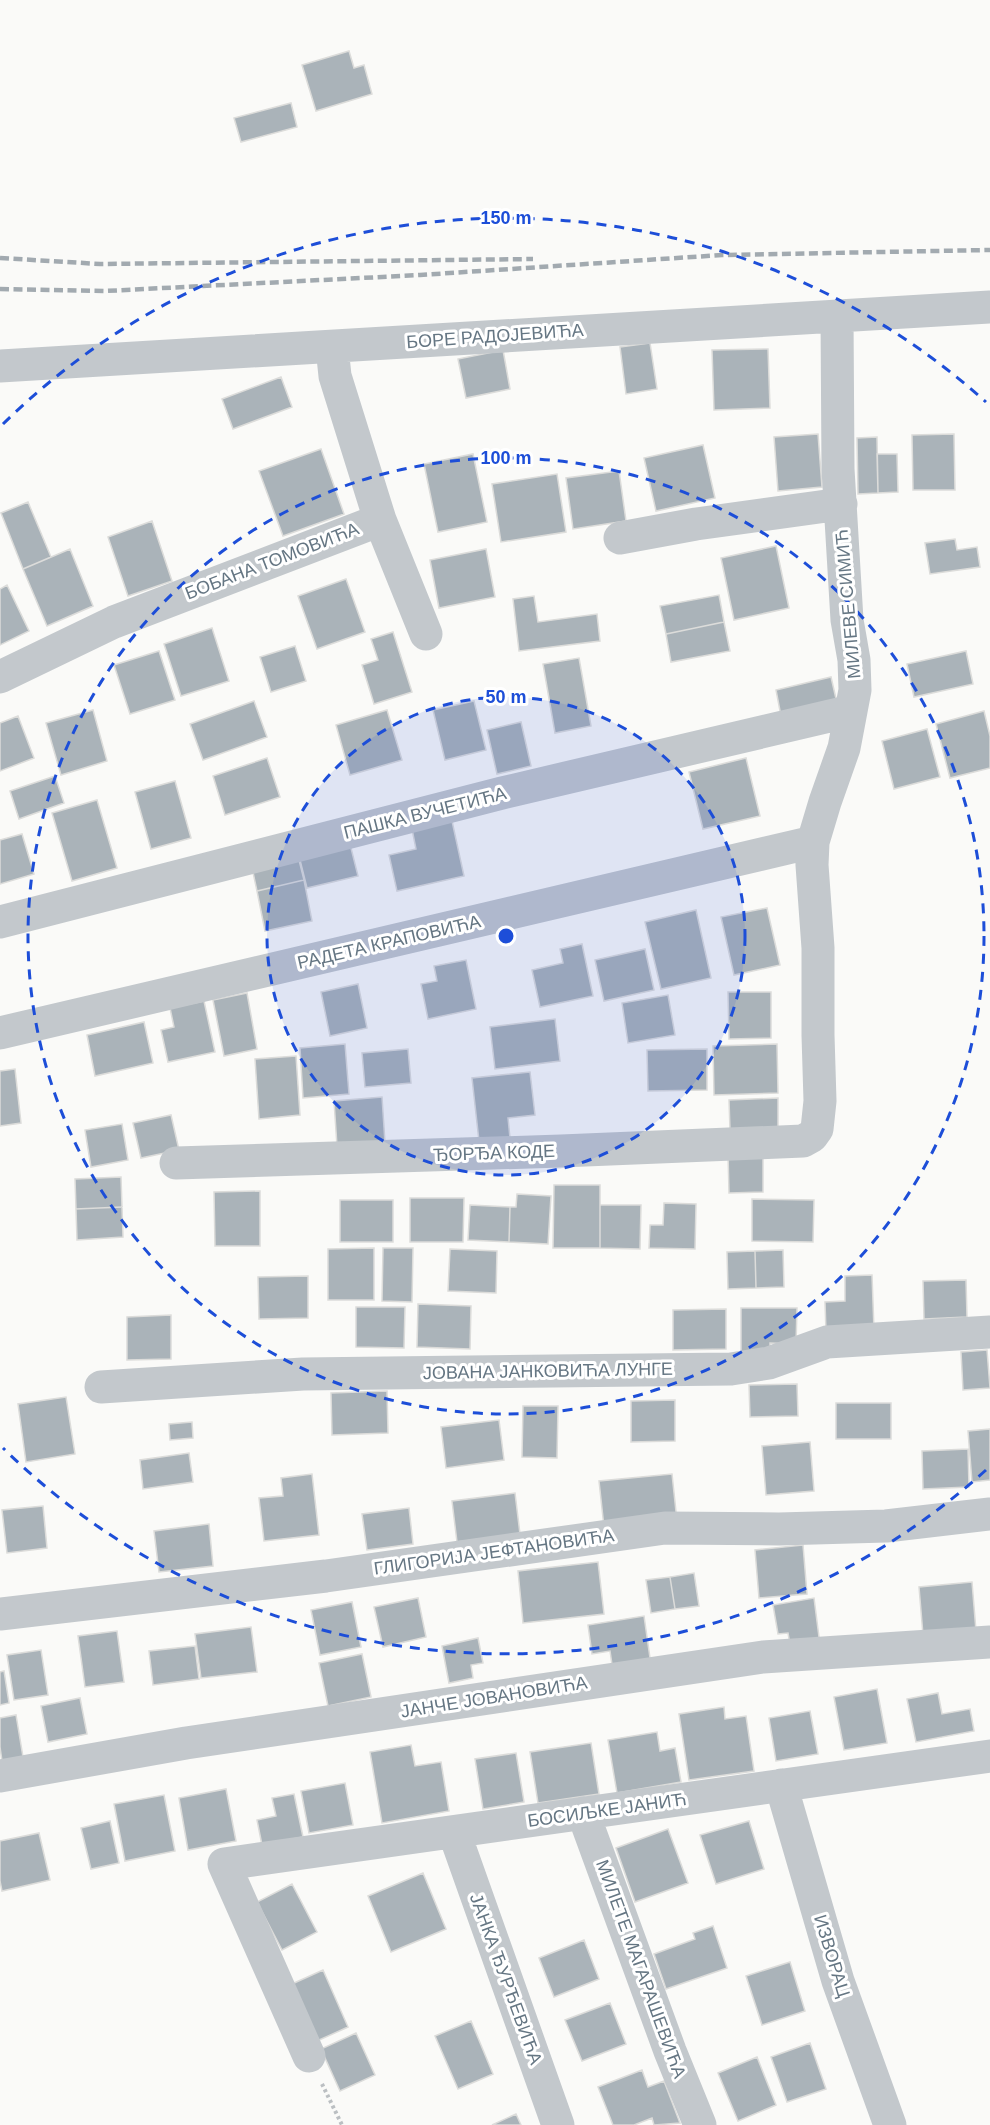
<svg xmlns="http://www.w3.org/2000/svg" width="990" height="2125" font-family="Helvetica,sans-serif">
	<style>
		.building { fill: #aab3b9; stroke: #dcdcda; stroke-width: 1.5 }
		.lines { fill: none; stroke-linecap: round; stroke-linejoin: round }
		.path { stroke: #bbbfc2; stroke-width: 4; stroke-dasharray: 3 3; stroke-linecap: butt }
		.minor { stroke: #c3c8cc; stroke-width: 33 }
		.rail { stroke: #a2aab0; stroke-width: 4.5; stroke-dasharray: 9 4.5; stroke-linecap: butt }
		.ring { fill: none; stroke: #1d4ed8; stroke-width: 3; stroke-dasharray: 10 8 }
		.labels { text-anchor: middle; stroke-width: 6; stroke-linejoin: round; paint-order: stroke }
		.street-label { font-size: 18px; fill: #657683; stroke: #fff }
		.centre { fill: #1d4ed8; stroke: #fff; stroke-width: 3 }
		.ring-label { font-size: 18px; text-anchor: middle; font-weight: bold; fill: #1d4ed8; stroke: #fff; stroke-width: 6; stroke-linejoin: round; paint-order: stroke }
	</style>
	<rect width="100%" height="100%" fill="#fafaf8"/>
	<path class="building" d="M349,51L354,68L364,65L372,94L316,111L302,65Z
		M291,103L297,127L241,142L234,118Z
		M650,343L657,389L626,394L620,347Z
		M768,349L770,408L714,410L712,350Z
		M503,350L510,389L466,398L458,359Z
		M281,377L292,407L233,429L222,399Z
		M818,434L822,487L778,491L774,437Z
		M954,434L955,490H913L912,435Z
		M877,437L878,493L858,494L857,438Z
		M703,445L715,498L656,511L644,458Z
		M321,449L344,514L283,536L259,471Z
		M473,454L487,522L438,532L424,464Z
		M877,454H897L898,492L878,493Z
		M619,471L626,521L573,529L566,478Z
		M557,474L566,532L501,542L492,484Z
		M28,502L51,557L23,569L1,513Z
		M152,521L172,581L128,596L108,537Z
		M955,539L957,550L977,547L980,567L930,574L925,543Z
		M776,546L789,608L734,620L721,558Z
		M70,549L93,606L47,626L23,569Z
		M486,549L495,597L439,608L430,560Z
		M346,579L365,632L317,649L298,596Z
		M7,585L29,631L0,645V589Z
		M719,595L724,622L666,634L660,606Z
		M534,596L538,622L597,614L600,641L519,651L513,599Z
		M724,622L730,651L671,662L666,634Z
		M212,628L229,681L181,696L164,644Z
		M393,632L412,692L374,704L362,665L378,660L371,639Z
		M295,646L306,681L271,692L260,657Z
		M159,651L175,700L130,714L114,665Z
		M966,651L973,684L914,697L907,664Z
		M579,658L591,726L555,733L543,664Z
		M831,677L837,703L781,716L776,690Z
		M254,701L267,737L203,760L190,724Z
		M474,701L486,750L445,760L433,710Z
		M93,710L107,761L61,775L46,723Z
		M387,710L402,760L350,775L336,725Z
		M984,711L990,736V768L950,778L936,724Z
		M18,716L34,758L0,771V723Z
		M521,722L531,766L497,774L487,730Z
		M927,729L940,777L894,789L882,741Z
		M267,758L280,797L225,815L213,776Z
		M746,758L760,816L703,829L689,772Z
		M55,776L64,803L19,819L10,791Z
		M175,781L191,838L151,849L135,792Z
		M97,800L117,868L72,881L52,813Z
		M452,821L464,876L397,891L389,855L416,849L412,829Z
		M22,834L34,874L0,884V840Z
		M349,840L358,876L307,888L298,852Z
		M297,852L304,880L257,891L251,863Z
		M304,880L312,921L265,931L257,891Z
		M767,908L780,965L734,975L721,917Z
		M696,910L711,978L661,989L645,922Z
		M582,944L593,996L540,1007L532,970L563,963L560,949Z
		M645,949L654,990L604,1001L595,960Z
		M466,960L476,1009L428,1019L421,984L437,981L434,966Z
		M358,984L367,1028L330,1036L321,992Z
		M728,992H771V1038L729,1039Z
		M247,993L257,1049L224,1056L213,1000Z
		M668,995L675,1035L628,1043L622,1003Z
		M204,1001L215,1052L168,1062L161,1030L174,1027L170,1008Z
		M555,1019L560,1061L495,1069L490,1027Z
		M144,1022L153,1063L95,1076L87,1035Z
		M345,1044L349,1094L303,1098L300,1048Z
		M777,1044L778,1093L714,1095L713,1046Z
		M408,1049L411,1083L365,1087L362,1053Z
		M707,1049V1090L648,1091L647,1050Z
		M296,1056L300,1115L259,1119L255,1059Z
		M15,1069L21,1123L0,1126V1071Z
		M530,1072L535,1115L508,1118L510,1138L479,1141L472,1078Z
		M382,1097L385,1143L337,1146L334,1101Z
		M778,1098V1129L730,1130L729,1100Z
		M171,1115L179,1150L141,1158L133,1123Z
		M122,1124L128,1160L91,1167L85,1130Z
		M728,1154H763V1192L729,1193Z
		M121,1177L122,1207L76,1209L75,1179Z
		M554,1185H600V1248H553Z
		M260,1191V1246H215L214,1192Z
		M517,1194L551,1196L548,1244L509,1242L510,1207H516Z
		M410,1198H464L463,1242H410Z
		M752,1199L814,1200L813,1242L752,1241Z
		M340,1200H393V1242H340Z
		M664,1203L696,1204L695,1249L649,1248L650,1225H663Z
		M470,1205L510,1207L509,1242L468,1240Z
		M600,1205H641L640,1249L600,1248Z
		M122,1207L123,1237L77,1240L76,1209Z
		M374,1248V1300H328V1249Z
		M383,1248H413L412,1302L382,1301Z
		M450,1249L497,1251L496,1293L448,1291Z
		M783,1250L784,1287L756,1288L755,1251Z
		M755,1251L756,1288L728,1289L727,1252Z
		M872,1275L874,1330L826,1332L825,1302L845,1301V1276Z
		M308,1276V1318L259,1319L258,1277Z
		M966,1280L967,1317L924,1319L923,1281Z
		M418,1304L471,1306L470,1349L417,1347Z
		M356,1307H405L404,1348L356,1347Z
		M741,1308H797L796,1344L770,1343V1352H741Z
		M726,1309V1349L673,1350V1310Z
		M171,1315V1359L127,1360V1317Z
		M987,1350L990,1388L963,1390L961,1352Z
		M797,1384L798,1416L750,1417L749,1385Z
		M387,1391L388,1433L332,1435L331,1393Z
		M66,1397L75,1454L26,1462L18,1404Z
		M675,1400V1441L631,1442V1401Z
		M836,1403H891V1439H836Z
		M523,1406H558L557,1458L522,1457Z
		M499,1420L504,1460L446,1468L441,1427Z
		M192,1422L193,1438L170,1440L169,1424Z
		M990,1429V1480L972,1482L968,1431Z
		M810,1442L814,1491L766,1495L762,1446Z
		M968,1449L969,1487L923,1489L922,1451Z
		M189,1453L193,1482L143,1489L140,1460Z
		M312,1474L319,1535L264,1541L259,1498L283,1496L281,1478Z
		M672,1474L677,1521L604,1527L599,1481Z
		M515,1493L520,1534L457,1542L452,1501Z
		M43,1506L47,1548L7,1553L2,1510Z
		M409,1508L413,1544L367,1550L362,1514Z
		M209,1524L213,1566L159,1572L154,1531Z
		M803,1545L807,1594L759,1598L755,1550Z
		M598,1562L604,1614L523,1623L518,1571Z
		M694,1573L699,1606L675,1609L670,1577Z
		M670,1577L675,1609L651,1613L646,1580Z
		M972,1582L976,1631L923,1635L919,1587Z
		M418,1598L426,1637L383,1647L374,1607Z
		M814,1598L820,1645L791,1650L788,1633L778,1634L773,1605Z
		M352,1602L361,1647L320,1655L311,1610Z
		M644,1616L651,1665L613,1671L610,1651L592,1654L588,1625Z
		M251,1627L257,1672L201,1678L195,1634Z
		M117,1631L124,1682L85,1687L78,1636Z
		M478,1638L483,1663L471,1665L473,1678L449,1683L442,1646Z
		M195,1646L199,1679L153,1685L149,1651Z
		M41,1650L48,1695L14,1700L7,1655Z
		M362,1654L371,1697L328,1706L319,1663Z
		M4,1671L9,1703L0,1705V1672Z
		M877,1689L887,1743L844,1750L834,1697Z
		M938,1693L942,1714L970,1709L974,1731L916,1742L907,1699Z
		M80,1698L87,1734L48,1742L41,1706Z
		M724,1707L725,1719L746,1716L754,1771L689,1780L679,1714Z
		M810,1711L818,1754L776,1761L769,1718Z
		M16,1715L23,1757L2,1761L0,1747V1718Z
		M657,1732L660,1751L675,1748L681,1782L617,1793L608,1740Z
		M591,1743L599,1794L538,1803L530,1752Z
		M411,1745L415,1766L441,1762L449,1811L382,1823L370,1752Z
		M516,1753L524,1802L483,1809L475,1759Z
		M345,1783L353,1825L309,1833L301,1791Z
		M226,1789L236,1841L188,1850L179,1798Z
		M294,1794L303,1837L262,1845L257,1820L276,1816L272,1798Z
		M164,1795L175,1851L125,1861L114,1804Z
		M110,1821L119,1863L91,1869L81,1828Z
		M749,1821L764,1869L716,1884L700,1835Z
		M668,1829L688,1883L635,1902L616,1848Z
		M39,1833L50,1880L2,1891L0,1881V1841Z
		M423,1873L446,1929L391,1952L368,1896Z
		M292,1884L317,1932L282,1950L257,1902Z
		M713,1926L727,1968L666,1989L654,1954L695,1939L693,1933Z
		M584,1940L599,1979L554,1997L539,1958Z
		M790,1962L805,2011L762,2025L746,1976Z
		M323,1970L348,2027L317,2041L292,1984Z
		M610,2003L626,2044L582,2061L565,2020Z
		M471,2021L493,2074L458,2089L435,2036Z
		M356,2033L375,2075L340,2091L321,2049Z
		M810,2043L826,2089L787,2102L771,2057Z
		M757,2057L776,2105L738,2121L718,2073Z
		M642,2070L648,2087L664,2081L680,2123L654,2125L652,2118L634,2125H613L598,2087Z
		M516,2114L521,2125H492Z"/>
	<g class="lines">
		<path class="path" d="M322,2084L342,2125"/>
		<path class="minor" d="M332,347L335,376L380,520L426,634
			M0,366L990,307
			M620,538L696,524L841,504
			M0,677L114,622L380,520
			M0,922L502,793L851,711
			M0,1033L813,842
			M176,1163L561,1151L803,1141L812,1136L817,1129L820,1101L818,1035V948L812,865L813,842L825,802L844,748L855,690L854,660L847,620L838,469L837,316
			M101,1387L303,1374L731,1369L769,1363L827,1342L990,1332
			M0,1614L326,1576L665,1528L779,1529L886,1526L990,1514
			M0,1776L186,1743L763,1657L990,1642
			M781,1785L838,1981L890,2125
			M583,1813L670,2051L700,2125
			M454,1832L558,2125
			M309,2056L224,1864L990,1756"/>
		<path class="rail" d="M0,258L100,264L533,259
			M0,289L105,291L420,275L722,255L990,250"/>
	</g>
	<circle cx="506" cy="936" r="239" fill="#1d4ed8" fill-opacity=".12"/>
	<g class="ring">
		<circle cx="506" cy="936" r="239"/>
		<circle cx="506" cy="936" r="478"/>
		<path d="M986 1470A718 718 0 0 1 3 1448M3 424A718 718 0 0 1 986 402"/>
	</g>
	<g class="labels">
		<g class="street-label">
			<text transform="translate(495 336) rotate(-4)" y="6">БОРЕ РАДОЈЕВИЋА</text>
			<text transform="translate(272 561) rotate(-21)" y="6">БОБАНА ТОМОВИЋА</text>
			<text transform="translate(848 604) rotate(-95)" y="6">МИЛЕВЕ СИМИЋ</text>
			<text transform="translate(425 813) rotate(-14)" y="6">ПАШКА ВУЧЕТИЋА</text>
			<text transform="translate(389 942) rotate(-13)" y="6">РАДЕТА КРАПОВИЋА</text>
			<text transform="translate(494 1153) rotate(-2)" y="6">ЂОРЂА КОДЕ</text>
			<text transform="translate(548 1371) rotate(-1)" y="6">ЈОВАНА ЈАНКОВИЋА ЛУНГЕ</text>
			<text transform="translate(494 1552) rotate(-8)" y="6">ГЛИГОРИЈА ЈЕФТАНОВИЋА</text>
			<text transform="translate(494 1697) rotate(-9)" y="6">ЈАНЧЕ ЈОВАНОВИЋА</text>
			<text transform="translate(607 1810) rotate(-8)" y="6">БОСИЉКЕ ЈАНИЋ</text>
			<text transform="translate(832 1956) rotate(73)" y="6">ИЗВОРАЦ</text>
			<text transform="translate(641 1969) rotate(70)" y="6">МИЛЕТЕ МАГАРАШЕВИЋА</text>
			<text transform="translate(506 1979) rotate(70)" y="6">ЈАНКА ЂУРЂЕВИЋА</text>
		</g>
	</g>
	<circle cx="506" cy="936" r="9" class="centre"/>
	<g class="ring-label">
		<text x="506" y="224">150 m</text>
		<text x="506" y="464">100 m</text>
		<text x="506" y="703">50 m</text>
	</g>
</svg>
